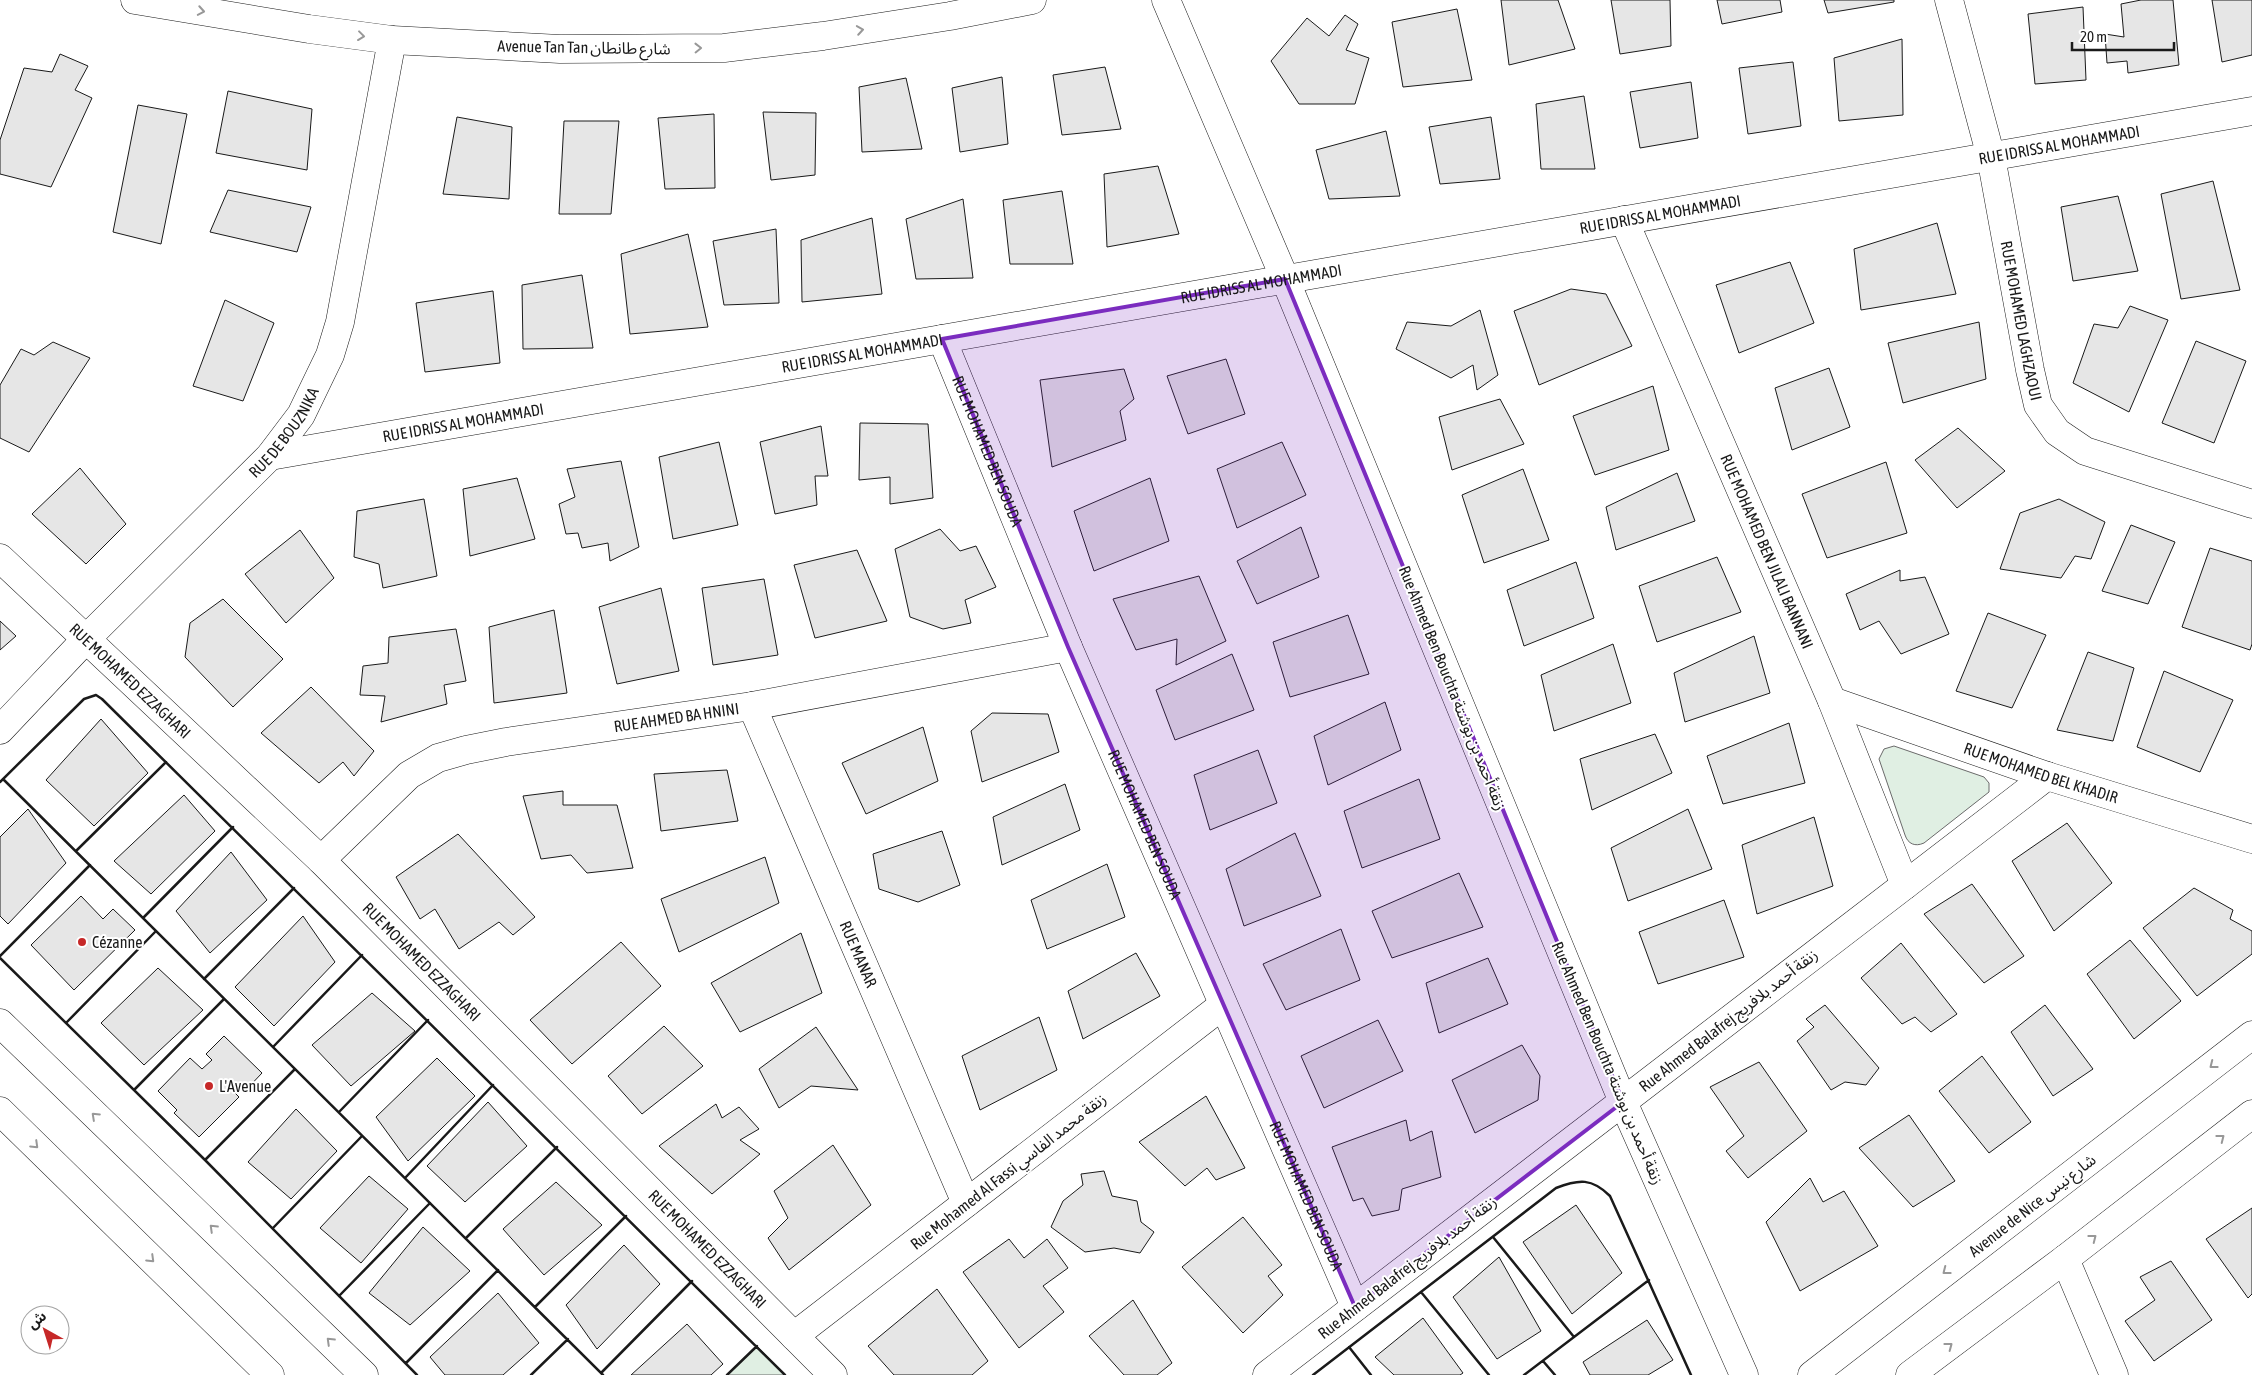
<svg xmlns="http://www.w3.org/2000/svg" width="2252" height="1375" font-family="'Asap Condensed','Noto Sans Arabic',sans-serif">
	<style>
		.green { fill: #e0efe3; stroke: #6a6a6a }
		.building { fill: #e6e6e6; stroke: #1a1a1a }
		.lines { fill: none; stroke-linecap: round; stroke-linejoin: round }
		.minor-casing { stroke: #1a1a1a; stroke-width: 29 }
		.major-casing { stroke: #1a1a1a; stroke-width: 29 }
		.minor { stroke: #fff; stroke-width: 28 }
		.major { stroke: #fff; stroke-width: 28 }
		.wall { stroke: #1a1a1a; stroke-width: 2.5 }
		.oneway { stroke: #989898 }
		.marked { fill: #7b2cbf; fill-opacity: 0.2; stroke: #7b2cbf; stroke-width: 4; stroke-linejoin: round }
		.poi-dot { fill: #c62828; stroke: #fff; stroke-width: 2 }
		.labels { text-anchor: middle; stroke-width: 4; stroke-linejoin: round; paint-order: stroke }
		.street-label { font-size: 16px; fill: #1a1a1a; stroke: #fff }
		.poi-label { font-size: 16px; fill: #1a1a1a; stroke: #fff; text-anchor: start }
	</style>
	<rect width="100%" height="100%" fill="#fff"/>
	<path class="green" d="M1894,746L1984,777L1989,783V792L1924,843C1915,847 1908,844 1905,835L1879,759L1884,749Z
		M757,1346L785,1375H727Z"/>
	<path class="building" d="M1501,0H1558L1575,49L1509,65Z
		M1611,0H1670L1671,46L1620,54Z
		M1717,0H1780L1782,12L1722,24Z
		M1824,0H1894V2L1828,13Z
		M2141,0H2173L2179,65L2128,73L2127,61L2107,63L2105,34L2124,37L2121,4Z
		M2212,0H2252V55L2222,62Z
		M2083,7L2086,80L2035,84L2028,14Z
		M1457,9L1472,80L1403,87L1392,22Z
		M1345,15L1358,24L1346,50L1369,58L1355,104H1299L1271,61L1307,18L1329,36Z
		M1902,39L1903,115L1839,121L1834,58Z
		M60,54L88,66L75,90L92,98L51,187L0,174V140L24,68L52,72Z
		M1793,62L1801,126L1748,134L1739,68Z
		M1105,67L1121,129L1062,135L1053,75Z
		M1002,77L1008,144L960,152L952,88Z
		M906,78L922,149L862,152L859,87Z
		M1691,82L1698,138L1640,148L1630,92Z
		M228,91L312,109L307,170L216,153Z
		M1584,96L1595,169H1541L1536,104Z
		M138,105L187,114L161,244L113,232Z
		M763,112L816,113L815,175L771,180Z
		M714,114L715,188L665,189L658,118Z
		M457,117L512,127L509,199L443,194Z
		M1491,117L1500,179L1440,184L1429,127Z
		M564,121H619L611,214H559Z
		M1386,131L1400,196L1329,199L1316,150Z
		M1158,166L1179,234L1107,247L1104,174Z
		M2213,181L2240,290L2181,299L2161,194Z
		M228,190L311,207L297,252L210,232Z
		M1062,191L1073,264H1010L1003,200Z
		M2118,196L2138,271L2073,281L2061,207Z
		M963,199L973,278L916,279L906,219Z
		M872,218L882,294L802,302L801,240Z
		M1937,223L1956,294L1861,310L1854,249Z
		M776,229L779,303L724,305L713,241Z
		M688,234L708,327L630,334L621,254Z
		M1790,262L1814,323L1739,353L1716,285Z
		M582,275L593,348L523,349L522,285Z
		M1571,289L1606,294L1632,346L1539,385L1514,311Z
		M493,291L500,363L425,372L416,303Z
		M225,300L274,323L243,401L193,386Z
		M2130,306L2168,320L2129,412L2073,383L2094,324L2118,328Z
		M1480,310L1498,375L1477,390L1473,365L1451,378L1396,349L1407,322L1451,326Z
		M1979,322L1986,379L1903,403L1888,343Z
		M2196,341L2246,361L2214,443L2162,423Z
		M53,342L90,358L29,452L0,438V385L21,349L34,355Z
		M1226,359L1245,414L1188,434L1167,376Z
		M1829,368L1850,427L1792,450L1775,388Z
		M1124,369L1134,399L1120,411L1126,440L1052,467L1040,380Z
		M1653,386L1669,450L1595,475L1573,416Z
		M1500,399L1524,444L1452,470L1439,417Z
		M860,423L928,424L933,498L890,504V477L859,480Z
		M821,426L828,476H815L817,505L775,514L760,442Z
		M1958,428L2005,471L1957,508L1915,460Z
		M719,442L738,525L673,539L659,457Z
		M1282,442L1306,495L1237,528L1217,469Z
		M621,461L639,547L610,561L608,543L582,548L578,533L566,534L559,504L575,497L567,469Z
		M1886,462L1907,533L1827,558L1802,494Z
		M80,468L126,524L86,564L32,514Z
		M1523,469L1549,540L1484,563L1462,495Z
		M1677,473L1695,521L1616,550L1606,507Z
		M517,478L535,539L470,556L463,489Z
		M1150,478L1169,541L1094,571L1074,511Z
		M424,499L437,576L383,588L379,564L354,557L357,511Z
		M2059,499L2105,522L2091,559L2075,556L2061,578L2000,569L2020,513Z
		M2131,525L2175,542L2148,604L2102,591Z
		M1301,527L1319,577L1257,604L1237,561Z
		M940,529L960,551L976,546L996,587L965,600L971,623L943,629L910,617L895,549Z
		M300,530L334,578L286,623L245,574Z
		M2210,548L2252,561V644L2250,650L2182,627Z
		M857,550L887,621L815,638L794,565Z
		M1717,557L1741,612L1657,642L1639,586Z
		M1576,562L1594,618L1524,646L1507,590Z
		M1900,570V581L1925,577L1949,634L1901,654L1879,621L1860,630L1846,594Z
		M1199,576L1226,641L1176,665L1177,639L1136,650L1113,599Z
		M764,579L778,655L713,665L702,588Z
		M661,588L679,671L617,684L599,607Z
		M223,599L283,659L233,707L185,657L190,623Z
		M554,610L567,693L494,703L489,627Z
		M1988,613L2046,635L2012,708L1956,691Z
		M1348,615L1369,674L1290,697L1273,642Z
		M0,621L16,636L0,650Z
		M456,629L466,681L444,685L447,704L381,722L385,696L360,695L363,666L388,663L389,637Z
		M1754,636L1770,693L1685,722L1674,673Z
		M1613,644L1631,703L1554,731L1541,675Z
		M2088,652L2134,668L2113,741L2057,730Z
		M1232,654L1254,710L1175,740L1156,690Z
		M2164,671L2233,700L2200,772L2137,747Z
		M311,687L374,751L354,776L343,762L319,783L261,733Z
		M1385,702L1401,750L1328,785L1314,736Z
		M992,713L1048,714L1059,752L982,782L971,731Z
		M101,719L148,773L94,826L46,780Z
		M1789,723L1805,783L1723,804L1707,756Z
		M923,727L938,781L866,814L842,763Z
		M1655,734L1672,773L1592,810L1580,759Z
		M1258,750L1277,803L1210,830L1194,775Z
		M727,770L738,821L661,831L654,774Z
		M1419,779L1440,839L1362,868L1344,811Z
		M1065,784L1080,830L1002,865L993,817Z
		M563,791V805H617L633,868L587,873L571,855L541,859L523,796Z
		M184,795L215,831L151,894L114,861Z
		M28,809L66,863L8,924L0,916V837Z
		M1688,809L1712,869L1628,901L1611,848Z
		M1814,817L1833,886L1757,914L1742,845Z
		M2067,823L2112,883L2054,931L2012,861Z
		M942,831L960,885L918,902L879,889L873,854Z
		M1295,833L1321,896L1244,926L1226,869Z
		M458,834L535,917L513,935L499,922L459,949L435,909L420,919L396,877Z
		M231,852L267,900L210,953L176,911Z
		M765,857L779,903L679,952L661,899Z
		M1107,864L1125,917L1047,949L1031,900Z
		M1459,873L1483,927L1392,958L1372,911Z
		M1972,884L2024,956L1984,983L1924,914Z
		M2194,888L2233,910L2230,919L2252,931V954L2197,996L2143,928Z
		M81,896L103,919L113,909L135,930L74,990L31,945Z
		M1724,900L1744,957L1658,984L1639,932Z
		M303,916L335,962L274,1026L235,987Z
		M1341,929L1360,980L1286,1010L1263,964Z
		M801,933L822,993L740,1032L711,983Z
		M2130,940L2181,1001L2134,1039L2087,974Z
		M621,942L661,986L572,1064L530,1020Z
		M1901,943L1957,1014L1931,1032L1915,1017L1902,1024L1861,978Z
		M1136,953L1160,996L1083,1039L1068,991Z
		M1488,958L1508,1004L1439,1033L1426,983Z
		M158,968L203,1010L144,1065L101,1023Z
		M372,993L415,1031L351,1086L312,1045Z
		M1825,1005L1879,1068L1866,1085L1845,1082L1831,1090L1797,1041L1814,1027L1806,1019Z
		M2045,1005L2093,1069L2053,1096L2011,1032Z
		M1039,1017L1057,1070L980,1110L962,1056Z
		M1378,1020L1403,1071L1324,1108L1301,1056Z
		M664,1026L703,1066L642,1114L608,1076Z
		M816,1027L858,1090L811,1086L779,1108L759,1069Z
		M224,1036L262,1073L245,1091L241,1087L235,1093L239,1097L199,1137L174,1113L177,1110L158,1091L190,1058L202,1069L212,1060L206,1054Z
		M1522,1045L1540,1076L1538,1100L1475,1133L1452,1080Z
		M1982,1056L2031,1122L1989,1153L1939,1091Z
		M437,1058L475,1096L408,1161L376,1117Z
		M1759,1062L1807,1131L1748,1178L1726,1151L1744,1136L1710,1087Z
		M1206,1096L1245,1168L1216,1180L1207,1168L1185,1186L1139,1142Z
		M488,1102L527,1146L465,1202L427,1166Z
		M716,1104L722,1118L739,1107L759,1129L740,1140L760,1154L712,1194L659,1146Z
		M296,1109L337,1151L291,1199L248,1162Z
		M1909,1115L1955,1181L1913,1207L1859,1148Z
		M1406,1120L1410,1141L1432,1131L1441,1177L1402,1189L1399,1210L1372,1216L1363,1198L1353,1201L1332,1147Z
		M833,1145L871,1205L789,1270L768,1238L788,1218L774,1191Z
		M1104,1171L1112,1196L1137,1201L1141,1222L1154,1232L1140,1253L1114,1248L1085,1252L1051,1227L1063,1201L1083,1185L1081,1174Z
		M369,1176L408,1209L361,1263L320,1228Z
		M1810,1178L1823,1202L1844,1191L1878,1246L1800,1291L1766,1222Z
		M556,1182L602,1225L544,1275L503,1229Z
		M1576,1205L1622,1273L1572,1314L1523,1242Z
		M2252,1208V1294L2248,1298L2206,1239Z
		M1243,1217L1282,1265L1268,1276L1283,1295L1243,1333L1182,1267Z
		M423,1227L470,1271L410,1325L369,1293Z
		M1009,1239L1024,1258L1047,1239L1068,1268L1043,1286L1064,1312L1019,1348L963,1272Z
		M624,1245L660,1284L597,1349L566,1305Z
		M1499,1257L1541,1331L1497,1359L1453,1297Z
		M2171,1261L2212,1320L2154,1361L2125,1321L2155,1300L2140,1277Z
		M937,1289L988,1361L972,1375H894L868,1346Z
		M498,1293L539,1343L503,1375H445L430,1357Z
		M1133,1300L1172,1363L1157,1375H1124L1089,1336Z
		M1423,1318L1463,1373L1460,1375H1394L1375,1357Z
		M1647,1320L1673,1360L1648,1375H1590L1583,1362Z
		M687,1324L723,1364L711,1375H631Z"/>
	<g class="lines">
		<g class="minor-casing">
			<g id="minor">
				<path d="M1166,0L1285,279L1623,1102L1744,1375"/>
				<path id="s1" d="M1949,0L1991,157L2030,370L2038,405L2057,432L2085,451L2252,504"/>
				<path id="s2" d="M1624,220L1832,701L1905,885"/>
				<path id="s3" d="M942,339L1068,647L1355,1307"/>
				<path id="s4" d="M270,456L2252,111"/>
				<path id="s5" d="M0,558L321,860L833,1375"/>
				<path id="s6" d="M1832,701L2047,776L2252,839"/>
				<path id="s7" d="M752,706L966,1203"/>
				<path id="s8" d="M0,730L87,638L270,456L301,415L330,355L340,322L392,40"/>
				<path id="s9" d="M321,860L409,775L438,758L466,750L506,742L752,706L1068,647"/>
				<path d="M2065,1259L2114,1375"/>
				<path d="M794,1336L1223,1005"/>
				<path d="M1267,1375L2047,776"/>
				<path d="M1812,1375L2252,1035"/>
				<path d="M1910,1375L2065,1259L2252,1114"/>
			</g>
		</g>
		<g class="major-casing">
			<path id="major" d="M135,0L309,29L392,40L560,49L724,48L823,36L950,16L1032,0
				M0,1023L364,1375
				M0,1111L270,1375"/>
		</g>
		<use href="#minor" class="minor"/>
		<use href="#major" class="major"/>
		<path class="wall" d="M3,779L603,1375
			M0,782L84,699L96,695L102,699L785,1375
			M76,851L166,762
			M143,918L233,827
			M0,956L90,865
			M0,958L205,1160L417,1375
			M204,979L294,888
			M66,1023L156,931
			M273,1047L362,955
			M134,1090L224,999
			M339,1112L428,1020
			M205,1160L295,1069
			M405,1178L493,1085
			M273,1228L362,1136
			M1493,1237L1574,1337
			M466,1238L557,1147
			M1421,1292L1489,1375
			M339,1296L430,1203
			M535,1307L626,1216
			M1349,1347L1371,1375
			M1543,1361L1555,1375
			M406,1363L498,1270
			M601,1373L692,1281
			M531,1375L568,1339
			M727,1375L757,1346
			M1313,1375L1556,1188C1579,1179 1592,1178 1610,1196L1691,1375
			M1524,1375L1649,1280"/>
	</g>
	<defs><path id="oneway-chevron" d="M-2-3.5L2.5 0L-2 3.5" fill="none" stroke-width="1.6" stroke-linecap="round" stroke-linejoin="round" transform="scale(1.25)"/></defs>
	<g class="oneway">
		<use href="#oneway-chevron" transform="translate(201 11) rotate(10)"/>
		<use href="#oneway-chevron" transform="translate(860 30) rotate(-9)"/>
		<use href="#oneway-chevron" transform="translate(361 36) rotate(7)"/>
		<use href="#oneway-chevron" transform="translate(698 48) rotate(-1)"/>
		<use href="#oneway-chevron" transform="translate(2213 1065) rotate(142)"/>
		<use href="#oneway-chevron" transform="translate(95 1116) rotate(-137)"/>
		<use href="#oneway-chevron" transform="translate(2221 1138) rotate(-38)"/>
		<use href="#oneway-chevron" transform="translate(35 1145) rotate(44)"/>
		<use href="#oneway-chevron" transform="translate(213 1228) rotate(-136)"/>
		<use href="#oneway-chevron" transform="translate(2093 1238) rotate(-38)"/>
		<use href="#oneway-chevron" transform="translate(151 1259) rotate(44)"/>
		<use href="#oneway-chevron" transform="translate(1946 1271) rotate(142)"/>
		<use href="#oneway-chevron" transform="translate(330 1341) rotate(-136)"/>
		<use href="#oneway-chevron" transform="translate(1949 1346) rotate(-37)"/>
	</g>
	<path class="marked" d="M1285,279L1623,1102L1355,1307L1068,647L942,339Z"/>
	<g class="poi-dot">
		<circle cx="82" cy="942" r="5"/>
		<circle cx="209" cy="1086" r="5"/>
	</g>
	<g class="labels">
		<g class="street-label">
			<text transform="translate(584 47) rotate(1)" y="6">Avenue Tan Tan شارع طانطان</text>
			<text dy="6" stroke="none"><textPath href="#s4" startOffset="1816">RUE IDRISS AL MOHAMMADI</textPath></text>
			<text dy="6" stroke="none"><textPath href="#s4" startOffset="1411">RUE IDRISS AL MOHAMMADI</textPath></text>
			<text dy="6" stroke="none"><textPath href="#s4" startOffset="1006">RUE IDRISS AL MOHAMMADI</textPath></text>
			<text dy="6" stroke="none"><textPath href="#s1" startOffset="329">RUE MOHAMED LAGHZAOUI</textPath></text>
			<text dy="6" stroke="none"><textPath href="#s4" startOffset="601">RUE IDRISS AL MOHAMMADI</textPath></text>
			<text dy="6" stroke="none"><textPath href="#s4" startOffset="196">RUE IDRISS AL MOHAMMADI</textPath></text>
			<text dy="6" stroke="none"><textPath href="#s8" startOffset="412">RUE DE BOUZNIKA</textPath></text>
			<text dy="6" stroke="none"><textPath href="#s3" startOffset="121">RUE MOHAMED BEN SOUDA</textPath></text>
			<text dy="6" stroke="none"><textPath href="#s2" startOffset="361">RUE MOHAMED BEN JILALI BANNANI</textPath></text>
			<text dy="6" stroke="none"><textPath href="#s5" startOffset="179">RUE MOHAMED EZZAGHARI</textPath></text>
			<text transform="translate(1453 688) rotate(68)" y="6">Rue Ahmed Ben Bouchta زنقة أحمد بن بوشتة</text>
			<text dy="6" stroke="none"><textPath href="#s9" startOffset="398">RUE AHMED BA HNINI</textPath></text>
			<text dy="6" stroke="none"><textPath href="#s6" startOffset="221">RUE MOHAMED BEL KHADIR</textPath></text>
			<text dy="6" stroke="none"><textPath href="#s3" startOffset="526">RUE MOHAMED BEN SOUDA</textPath></text>
			<text dy="6" stroke="none"><textPath href="#s7" startOffset="270">RUE MANAR</textPath></text>
			<text dy="6" stroke="none"><textPath href="#s5" startOffset="584">RUE MOHAMED EZZAGHARI</textPath></text>
			<text transform="translate(1728 1020) rotate(-38)" y="6">Rue Ahmed Balafrej زنقة أحمد بلافريج</text>
			<text transform="translate(1608 1063) rotate(67)" y="6">Rue Ahmed Ben Bouchta زنقة أحمد بن بوشتة</text>
			<text transform="translate(1008 1171) rotate(-38)" y="6">Rue Mohamed Al Fassi زنقة محمد الفاسي</text>
			<text dy="6" stroke="none"><textPath href="#s3" startOffset="931">RUE MOHAMED BEN SOUDA</textPath></text>
			<text transform="translate(2032 1205) rotate(-38)" y="6">Avenue de Nice شارع نيس</text>
			<text dy="6" stroke="none"><textPath href="#s5" startOffset="989">RUE MOHAMED EZZAGHARI</textPath></text>
			<text transform="translate(1407 1267) rotate(-38)" y="6">Rue Ahmed Balafrej زنقة أحمد بلافريج</text>
		</g>
		<g class="poi-label">
			<text x="92" y="948">Cézanne</text>
			<text x="219" y="1092">L'Avenue</text>
		</g>
	</g>
	<g transform="translate(45 1330) rotate(321)"><circle r="24" fill="#ffffff" stroke="#a3a3a3"/>
	<path d="M0-4L9 19L0 12L-9 19Z" fill="#c62828"/>
	<text y="-8" font-size="14" font-weight="bold" text-anchor="middle" fill="#1a1a1a">ش</text>
	</g>
	<path d="M2072 42v8h102v-8" fill="none" stroke="#1a1a1a" stroke-width="2.5"/>
	<text x="2080" y="42" font-size="15" fill="#1a1a1a" stroke="#ffffff" stroke-width="4" paint-order="stroke">20 m</text>
</svg>
